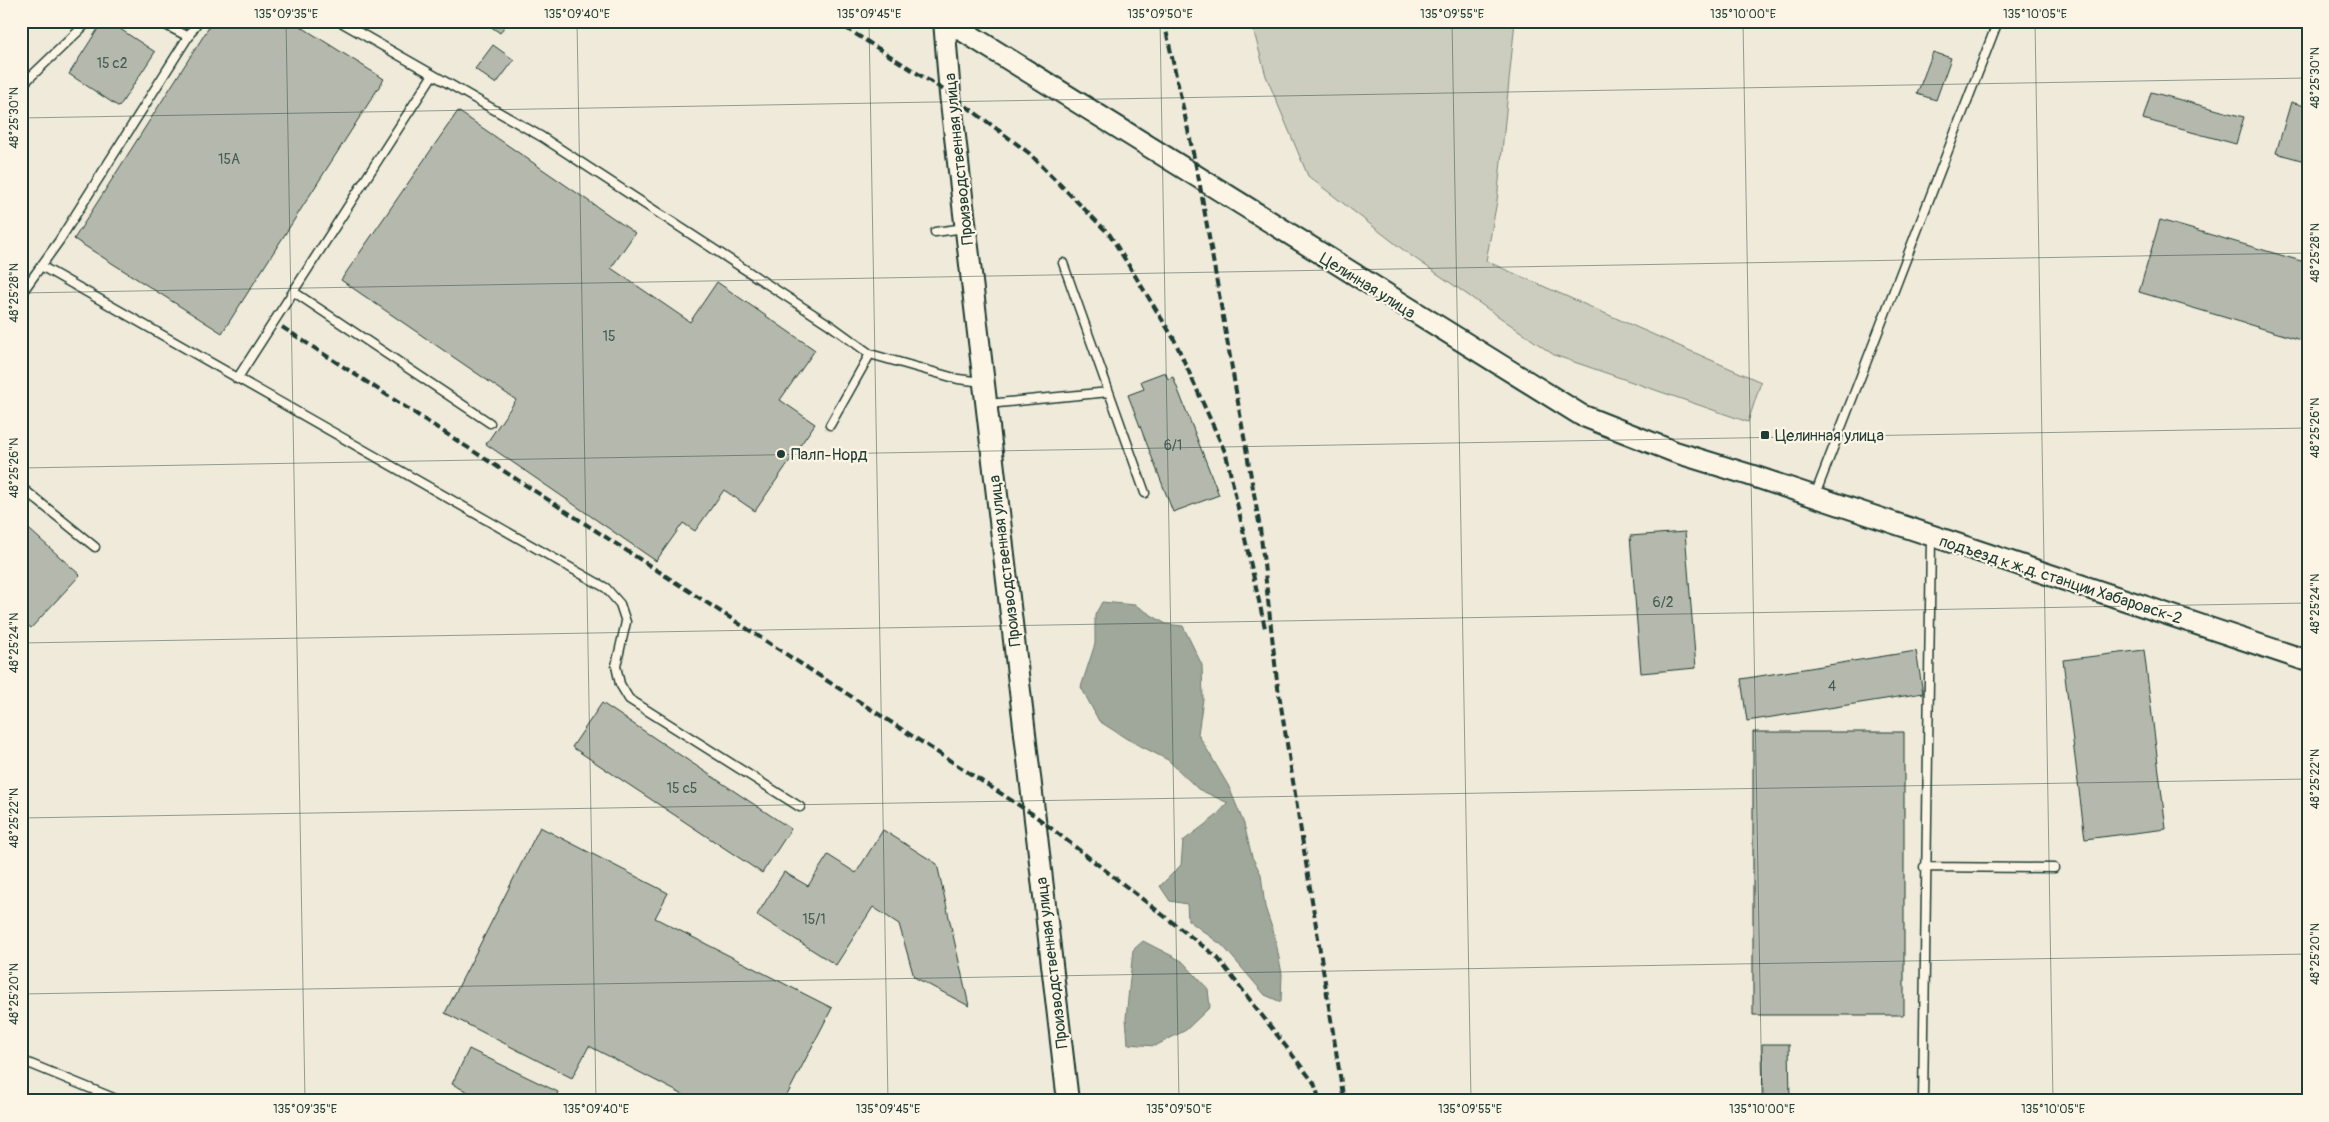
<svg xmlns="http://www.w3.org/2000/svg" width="2329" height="1122" font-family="Pangolin,sans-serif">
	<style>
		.green { fill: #cccdbf; stroke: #76857a }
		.water { fill: #9fa89a; stroke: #6c7d71 }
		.building { fill: #b5b9ad; stroke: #1f3d34 }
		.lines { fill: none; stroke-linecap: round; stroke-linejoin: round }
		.service-casing { stroke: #1f3d34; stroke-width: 11 }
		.tertiary-casing { stroke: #1f3d34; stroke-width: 24 }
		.service { stroke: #fcf5e5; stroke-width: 8 }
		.tertiary { stroke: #fcf5e5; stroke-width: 20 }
		.rail { stroke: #1f3d34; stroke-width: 4; stroke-dasharray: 8 4; stroke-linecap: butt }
		.ticks { fill: none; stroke: #1f3d34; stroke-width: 1; stroke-opacity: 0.45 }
		.poi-dot { fill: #1f3d34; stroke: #fcf5e5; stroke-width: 2 }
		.labels { text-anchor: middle; stroke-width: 4.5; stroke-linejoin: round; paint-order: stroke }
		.number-label { font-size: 14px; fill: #445c52 }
		.street-label { font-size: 16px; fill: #1f3d34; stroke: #fcf5e5 }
		.poi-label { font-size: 16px; fill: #1f3d34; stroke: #fcf5e5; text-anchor: start }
		.neatline { fill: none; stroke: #1f3d34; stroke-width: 2 }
		.ticks-label { font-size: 12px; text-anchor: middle; fill: #1f3d34 }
	</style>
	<rect width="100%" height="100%" fill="#efeada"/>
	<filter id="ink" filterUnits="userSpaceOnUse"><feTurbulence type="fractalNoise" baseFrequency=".02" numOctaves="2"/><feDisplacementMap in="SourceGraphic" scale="10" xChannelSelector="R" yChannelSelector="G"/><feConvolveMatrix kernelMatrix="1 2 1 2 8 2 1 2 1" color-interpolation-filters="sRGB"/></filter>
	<g filter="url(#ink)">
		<path class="green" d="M1251,21H1515L1497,201L1486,261L1761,382L1748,422L1554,355L1406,252L1308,176L1266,76Z"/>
		<path class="water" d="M1102,602L1135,605L1166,624L1183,626L1202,665L1203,699L1198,734L1229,787L1244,824L1252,857L1261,874L1265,907L1275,937L1282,974L1281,1002L1265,995L1223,946L1188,920L1187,904L1170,901L1160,886L1181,865L1183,841L1215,817L1228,803L1198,789L1168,760L1127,739L1099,721L1081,687L1095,644V615Z
			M1143,941L1182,961L1208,989L1210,1007L1186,1030L1155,1046L1128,1044L1126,1018L1133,950Z"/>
		<path class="building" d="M103,21H108L155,52L119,107L69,74Z
			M213,21H292L384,79L222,333L74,239Z
			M483,21H508L500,33Z
			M493,45L514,60L496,84L475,69Z
			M1933,52L1951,58L1936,100L1917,94Z
			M2151,92L2244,117L2236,144L2143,119Z
			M2291,102L2308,107V162L2276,153Z
			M458,111L635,233L611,268L690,322L717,282L815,350L780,400L815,424L755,511L724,490L695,531L683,523L656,561L486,444L516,400L341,280Z
			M2160,220L2308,263V342L2139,292Z
			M1165,372L1168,379L1173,377L1219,495L1173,512L1128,395L1144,389L1141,381Z
			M21,522L80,575L31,628L21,619Z
			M1685,532L1696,668L1641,673L1630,536Z
			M2144,650L2166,829L2085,839L2063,660Z
			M1916,651L1923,693L1747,721L1741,679Z
			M602,703L791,829L762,873L572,747Z
			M1753,732H1904V1015H1753Z
			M540,827L668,893L655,918L832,1008L784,1101H695L589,1046L572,1078L445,1013Z
			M883,830L937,864L969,1006L914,977L899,924L873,907L836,965L757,915L784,872L808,886L828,855L856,873Z
			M1762,1044H1789L1790,1101H1763Z
			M469,1049L558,1092L554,1101H486L452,1084Z"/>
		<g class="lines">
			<g class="service-casing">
				<path id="service" d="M158,21L189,37
					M339,21L542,137L830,325L870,354L958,379L983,382
					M21,86L89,21
					M935,232L965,228
					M1063,263L1145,493
					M41,266L606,588L620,604L626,622L616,666L620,684L629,699L800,807
					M294,292L490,423
					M21,294L59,241L198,21
					M237,379L432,76
					M988,404L1109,392
					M830,425L870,354
					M21,487L95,547
					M1815,495L1998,21
					M1924,867L2054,868
					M21,1060L121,1101
					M1923,1101L1931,538"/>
			</g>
			<g class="tertiary-casing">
				<path id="tertiary" d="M944,21L950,94L1068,1101
					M947,21L1581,415L1675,452L1750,475L2308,661"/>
			</g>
			<use href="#service" class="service"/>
			<use href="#tertiary" class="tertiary"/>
			<path class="rail" d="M835,21L950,94L1029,153L1110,235L1174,339L1226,454L1265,628
				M1164,21L1199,180L1260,528L1277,681L1344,1101
				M282,327L1034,815L1217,957L1314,1083L1320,1101"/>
		</g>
	</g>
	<path class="ticks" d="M286,21L305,1101M577,21L596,1101M869,21L888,1101M1160,21L1179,1101M1452,21L1471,1101M1743,21L1762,1101M2035,21L2053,1101M21,118L2308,78M21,293L2308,253M21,468L2308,428M21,643L2308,603M21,818L2308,779M21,994L2308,954"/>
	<g class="poi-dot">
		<rect x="1760" y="430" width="10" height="10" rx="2.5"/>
		<circle cx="781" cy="454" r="5"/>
	</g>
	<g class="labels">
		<g class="number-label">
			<text x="112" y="68">15 с2</text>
			<text x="229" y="164">15А</text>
			<text x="609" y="341">15</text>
			<text x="1173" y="450">6/1</text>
			<text x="1663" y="607">6/2</text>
			<text x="1832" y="691">4</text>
			<text x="682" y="793">15 с5</text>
			<text x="814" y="924">15/1</text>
		</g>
		<g class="street-label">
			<text transform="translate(958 159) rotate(-96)" y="6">Производственная улица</text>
			<text transform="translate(1368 285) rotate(32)" y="6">Целинная улица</text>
			<text transform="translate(1004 561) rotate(-97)" y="6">Производственная улица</text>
			<text transform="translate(2061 579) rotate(18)" y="6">подъезд к ж.д. станции Хабаровск-2</text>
			<text transform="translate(1051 963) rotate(-97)" y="6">Производственная улица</text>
		</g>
		<g class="poi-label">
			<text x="1775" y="441">Целинная улица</text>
			<text x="791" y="460">Палп-Норд</text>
		</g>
	</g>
	<rect width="2329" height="1122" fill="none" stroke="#fcf5e5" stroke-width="55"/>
	<rect x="28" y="28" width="2274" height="1066" class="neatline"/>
	<g class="ticks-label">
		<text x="286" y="18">135°09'35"E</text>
		<text x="577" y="18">135°09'40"E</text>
		<text x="869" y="18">135°09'45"E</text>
		<text x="1160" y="18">135°09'50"E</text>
		<text x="1452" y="18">135°09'55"E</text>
		<text x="1743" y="18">135°10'00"E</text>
		<text x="2035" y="18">135°10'05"E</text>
		<text transform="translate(2315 78) rotate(-90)" y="4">48°25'30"N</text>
		<text transform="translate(14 118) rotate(-90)" y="4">48°25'30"N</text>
		<text transform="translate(2315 253) rotate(-90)" y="4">48°25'28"N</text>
		<text transform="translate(14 293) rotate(-90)" y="4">48°25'28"N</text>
		<text transform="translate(2315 428) rotate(-90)" y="4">48°25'26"N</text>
		<text transform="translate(14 468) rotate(-90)" y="4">48°25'26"N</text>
		<text transform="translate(2315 604) rotate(-90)" y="4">48°25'24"N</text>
		<text transform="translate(14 643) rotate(-90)" y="4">48°25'24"N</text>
		<text transform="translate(2315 779) rotate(-90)" y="4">48°25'22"N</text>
		<text transform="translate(14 818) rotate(-90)" y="4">48°25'22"N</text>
		<text transform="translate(2315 954) rotate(-90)" y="4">48°25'20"N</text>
		<text transform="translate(14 994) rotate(-90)" y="4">48°25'20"N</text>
		<text x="305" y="1113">135°09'35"E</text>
		<text x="596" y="1113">135°09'40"E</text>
		<text x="888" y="1113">135°09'45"E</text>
		<text x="1179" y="1113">135°09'50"E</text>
		<text x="1470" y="1113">135°09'55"E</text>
		<text x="1762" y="1113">135°10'00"E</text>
		<text x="2053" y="1113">135°10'05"E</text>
	</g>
</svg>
